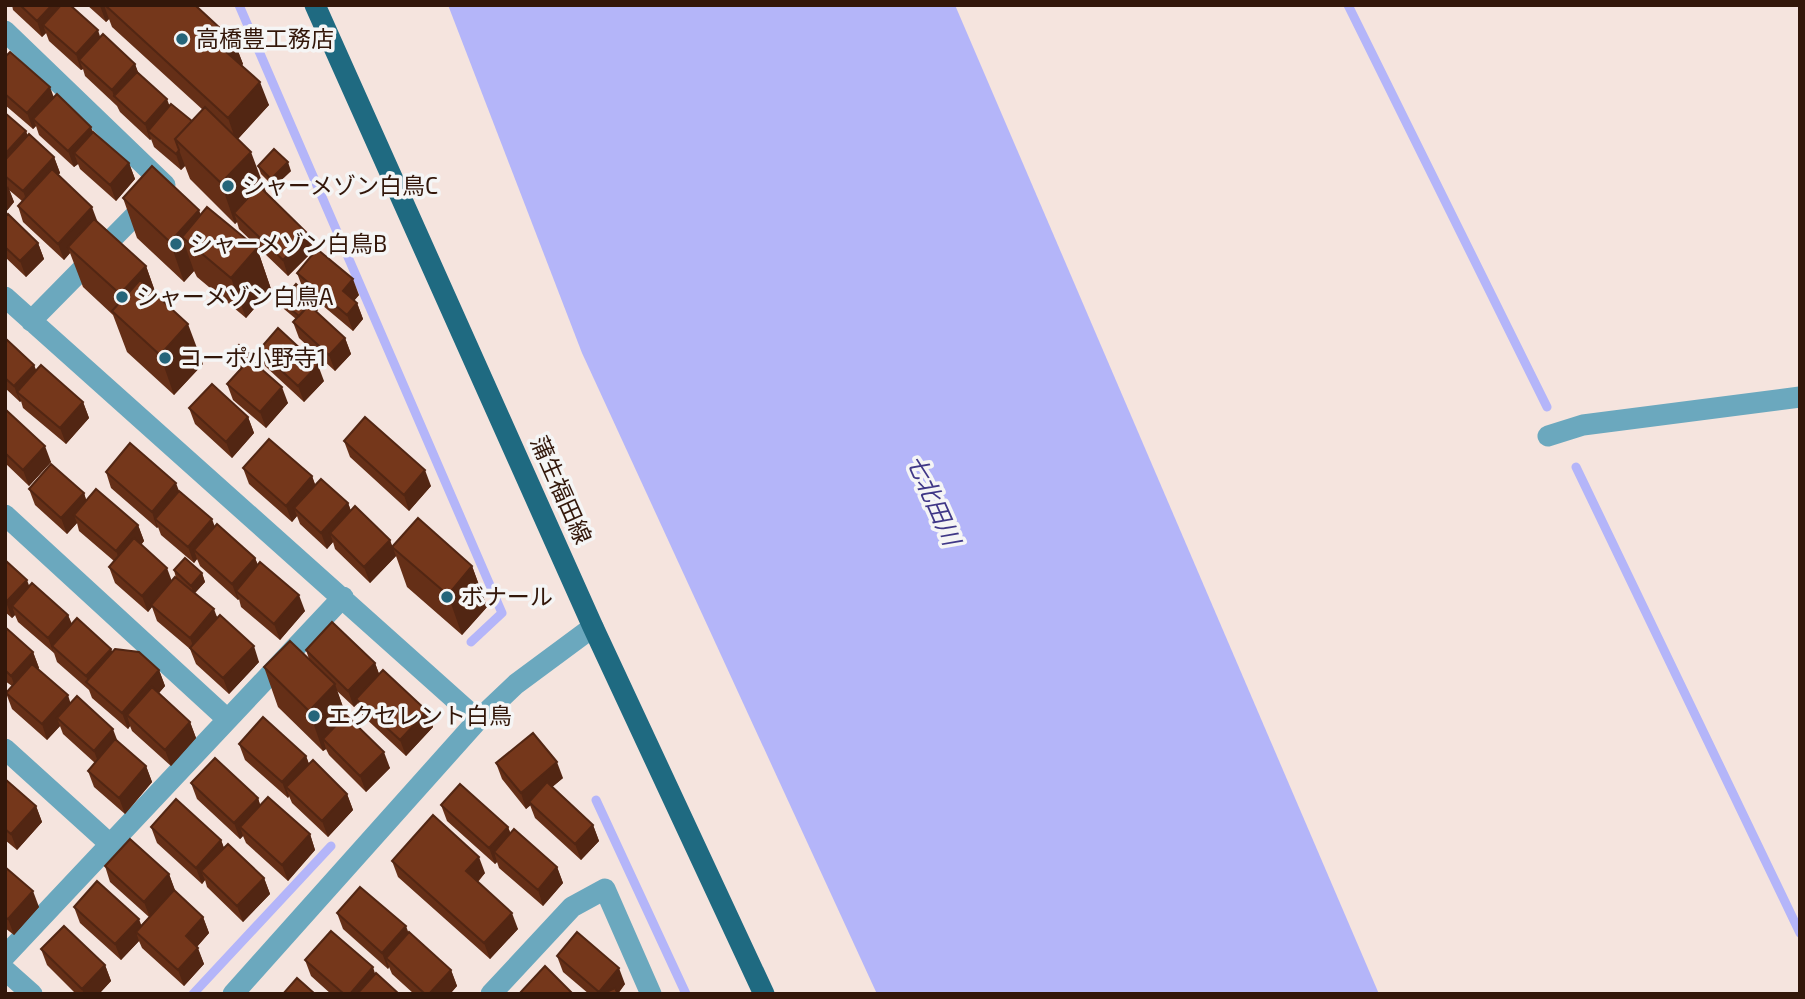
<svg xmlns="http://www.w3.org/2000/svg" width="1805" height="999" font-family="'Exo 2','Noto Sans JP',sans-serif">
	<style>
		.water { fill: #b4b5f9 }
		.lines { fill: none; stroke-linecap: round; stroke-linejoin: round }
		.stream { stroke: #b4b5f9; stroke-width: 9 }
		.minor { stroke: #6ba8be; stroke-width: 21 }
		.major { stroke: #1f6a81; stroke-width: 21 }
		.wall { fill: #652f17 }
		.shaded-wall { fill: #522613 }
		.building { fill: #75371b; stroke: #522613; stroke-width: 2 }
		.poi-dot { fill: #26657a; stroke: #f5f5f5; stroke-width: 2.5 }
		.labels { text-anchor: middle; stroke-width: 7; stroke-linejoin: round; paint-order: stroke }
		.poi-label { font-size: 23px; fill: #33170a; stroke: #f5f5f5; text-anchor: start }
		.street-label { font-size: 23px; fill: #33170a; stroke: #f5f5f5 }
		.water-label { font-size: 24px; font-style: italic; fill: #403887; stroke: #f5f5f5 }
	</style>
	<rect width="100%" height="100%" fill="#f5e4de"/>
	<path class="water" d="M448,5H955L1379,994H877L582,353Z"/>
	<g class="lines">
		<path class="stream" d="M239,5L502,613L471,642
			M1348,5L1547,407
			M1576,467L1800,933
			M596,800L686,994
			M193,994L331,846"/>
		<path class="minor" d="M5,31L165,185L31,321
			M5,297L478,720
			M1548,436L1583,425L1800,397
			M5,515L226,718
			M5,749L111,845
			M5,956L343,597
			M5,970L32,994
			M233,994L478,720L516,684L593,627
			M491,994L572,907L605,889L651,994"/>
		<path class="major" d="M315,5L593,627L764,994"/>
	</g>
	<path class="wall" d="M12,5H70L100,37L135,64L138,73L170,106L192,121L203,110L112,27L109,19L106,22L87,5H195L234,41L243,64L242,65L269,105L238,139L266,192L265,193L314,250L288,276L239,229L237,222L235,224L190,179L185,166L181,170L154,147L151,139L150,140L120,112L117,106L85,76L83,69L81,70L49,41L46,33L42,37L13,10Z
		M5,57L54,97L129,163L135,179L116,201L80,169L78,164L74,167L39,135L36,126L33,129L5,105Z
		M5,113L26,131L27,135L54,157L60,173L58,175L98,222L146,266L156,294L203,364L174,395L127,352L113,315L83,287L70,253L64,260L23,222L18,206L22,201L9,190L14,202L5,213Z
		M258,166L291,171L274,187L261,174Z
		M123,198L201,215L257,248L271,289L246,318L197,277L194,271L184,282L137,238Z
		M5,217L38,243L44,259L26,277L5,257Z
		M297,273L359,295L354,300L357,303L363,319L353,331L303,289Z
		M281,301L315,302L318,310L316,312L345,338L351,354L335,371L299,338L293,322L296,319L284,309Z
		M5,338L34,365L36,370L83,402L89,418L66,444L23,408L21,401L20,402L5,388Z
		M259,350L324,381L304,402L265,366Z
		M231,354L256,359L259,366L288,403L266,428L233,400L227,384L241,368L234,362Z
		M189,408L248,417L254,433L232,458L195,424Z
		M5,409L51,462L29,486L5,463Z
		M344,441L431,486L409,511L350,457Z
		M243,468L312,476L315,485L348,503L351,511L390,540L392,547L472,566L487,607L462,635L407,587L396,556L370,583L335,549L333,542L327,549L300,524L297,516L292,522L249,484Z
		M106,472L179,491L215,527L255,558L258,565L305,611L280,640L241,607L239,599L238,600L200,566L197,559L194,563L161,535L158,527L157,528L111,488Z
		M29,489L84,493L86,500L138,525L144,541L141,545L172,581L176,578L174,570L202,573L205,582L195,593L259,662L229,694L196,664L190,649L157,621L152,607L148,612L115,583L109,567L114,561L79,531L77,523L67,534L35,505Z
		M5,560L29,587L68,615L72,624L111,649L112,652L159,670L165,686L159,693L190,722L196,738L171,766L132,731L130,726L128,729L92,698L89,690L57,662L54,653L18,622L15,615L12,618L5,612Z
		M5,627L33,652L39,668L38,669L71,703L146,766L152,782L125,814L94,787L88,771L95,763L63,734L60,726L47,740L12,709L6,693L12,686L5,681Z
		M306,650L375,663L379,674L427,711L433,727L406,756L362,715L358,703L354,707L337,691L346,715L390,768L366,792L329,755L326,749L323,751L278,707L264,667L309,659Z
		M239,744L306,756L309,764L347,794L353,810L328,837L292,803L289,796L288,798L245,760Z
		M496,763L563,778L552,787L593,825L599,841L581,860L535,818L530,805L526,809L502,779Z
		M5,779L36,806L42,822L17,850L5,840Z
		M191,783L258,798L260,805L310,834L315,850L288,881L246,843L243,836L240,839L197,799Z
		M441,805L508,827L510,832L557,867L563,883L543,906L499,868L497,862L495,864L447,821Z
		M151,827L221,840L224,848L264,878L270,894L243,922L207,887L205,880L202,884L157,843Z
		M392,861L485,873L478,882L518,929L490,959L398,877Z
		M105,866L169,874L175,891L203,917L209,933L197,947L204,964L184,986L142,948L139,941L121,960L80,923L74,907L141,925L149,917L110,882Z
		M5,867L39,907L14,935L5,928Z
		M337,913L408,933L451,970L457,986L450,994H414L392,974L389,967L388,969L343,929Z
		M41,949L105,965L111,981L99,994H76L47,965Z
		M557,956L625,984L618,994H589L563,972Z
		M305,960L375,974L399,994H331L311,976Z"/>
	<path class="shaded-wall" d="M52,5H66L43,25L46,33L42,37L37,21Z
		M101,5H104L109,19L106,22L100,6Z
		M98,30L103,46L79,60L83,69L81,70L76,54Z
		M234,41L243,64L234,74L225,51Z
		M135,64L141,80L114,97L112,90Z
		M260,82L269,105L236,141L228,118Z
		M50,87L56,103L33,119L36,126L33,129L27,113Z
		M167,99L173,115L148,131L151,139L150,140L145,124Z
		M91,127L97,143L74,153L78,164L74,167L68,151Z
		M26,131L31,147L5,176V154Z
		M179,150L185,166L181,170L176,154Z
		M251,152L266,192L240,219L234,213L237,222L235,224L221,183Z
		M54,157L60,173L29,207L23,191Z
		M288,162L291,171L274,187L271,179Z
		M129,163L135,179L116,201L110,185Z
		M8,186L14,202L5,213V190Z
		M92,207L98,223L68,247L70,253L64,260L58,244Z
		M199,210L214,250L182,237L194,271L184,282L170,242Z
		M308,234L314,250L288,276L283,260Z
		M38,243L44,259L26,277L20,261Z
		M257,248L271,289L246,318L231,278Z
		M146,266L160,306L133,330L120,294Z
		M353,279L359,295L349,307L343,291Z
		M315,302L318,310L303,326L300,318Z
		M357,303L363,319L353,331L347,315Z
		M188,324L203,364L174,395L160,355Z
		M345,338L351,354L335,371L329,355Z
		M34,365L40,381L17,392L21,401L20,402L14,386Z
		M318,365L324,381L304,402L298,386Z
		M282,387L288,403L266,428L260,412Z
		M83,402L89,418L66,444L60,428Z
		M248,417L254,433L232,458L226,442Z
		M45,446L51,462L29,486L23,470Z
		M425,470L431,486L409,511L404,495Z
		M312,476L318,492L294,508L297,516L292,522L286,506Z
		M176,483L182,499L155,519L158,527L157,528L152,512Z
		M84,493L89,509L74,515L77,523L67,534L61,518Z
		M348,503L354,519L330,533L333,542L327,549L321,533Z
		M212,519L218,535L194,550L197,559L194,563L188,547Z
		M138,525L144,541L122,567L116,551Z
		M390,540L396,556L370,583L364,567Z
		M255,558L261,574L236,591L239,599L238,600L232,584Z
		M472,566L487,607L462,635L448,595Z
		M167,568L173,584L151,605L152,607L148,612L142,596Z
		M202,573L205,582L194,594L191,586Z
		M27,580L33,596L12,606L15,615L12,618L6,602Z
		M299,595L305,611L280,640L274,624Z
		M214,609L220,625L196,654L190,638Z
		M68,615L74,631L52,646L54,654L48,638Z
		M254,646L259,662L229,694L223,678Z
		M111,649L117,665L89,684L86,676Z
		M33,652L39,668L17,692L11,676Z
		M375,663L381,679L356,699L358,703L354,707L348,691Z
		M159,670L165,686L134,722L127,715L130,726L128,729L122,713Z
		M335,684L349,724L323,739L326,749L323,751L309,711Z
		M68,695L73,711L57,718L60,726L47,740L42,724Z
		M427,711L433,727L406,756L400,740Z
		M190,722L196,738L171,766L165,750Z
		M113,729L119,745L100,767L94,751Z
		M384,752L390,768L366,792L360,776Z
		M306,756L312,772L286,787L289,796L288,798L282,782Z
		M557,762L563,778L532,804L529,802L531,805L526,809L521,793Z
		M146,766L152,782L125,814L119,798Z
		M347,794L353,810L328,837L322,821Z
		M258,798L263,814L240,827L243,836L240,839L234,823Z
		M36,806L42,822L17,850L11,834Z
		M593,825L599,841L581,860L575,844Z
		M508,827L514,843L494,852L497,862L495,864L489,848Z
		M310,834L315,850L288,881L282,865Z
		M221,840L227,856L201,871L205,880L202,884L196,868Z
		M479,857L485,873L472,887L466,871Z
		M557,867L563,883L543,906L538,890Z
		M169,874L175,890L150,918L144,902Z
		M264,878L270,894L243,922L237,906Z
		M33,891L39,907L14,935L8,919Z
		M512,913L518,929L490,959L484,943Z
		M203,917L209,933L192,952L186,936Z
		M139,919L145,935L136,932L139,941L121,960L115,944Z
		M406,926L412,942L386,958L389,967L388,969L382,953Z
		M198,948L204,964L184,986L178,970Z
		M105,965L111,981L99,994H84L82,989Z
		M373,967L378,983L369,994H350Z
		M619,968L625,984L617,994H600L599,992Z
		M451,970L457,986L450,994H429Z"/>
	<path class="building" d="M20,5H52L37,21Z
		M61,5H70L98,30L76,54L43,25Z
		M105,5H195L234,41L225,51L260,82L228,118Z
		M103,34L135,64L112,90L79,60Z
		M10,52L50,87L27,113L5,94V57Z
		M137,72L167,99L145,124L114,96Z
		M57,94L91,127L68,151L33,119Z
		M171,104L192,121L175,139L179,150L176,154L148,131Z
		M205,107L251,152L221,183L175,139Z
		M5,113L26,131L5,154Z
		M93,132L129,163L110,185L74,153Z
		M29,134L54,157L23,191L5,176V160Z
		M274,149L288,162L271,179L258,166Z
		M152,166L199,210L170,242L123,198Z
		M52,169L92,207L58,244L18,206Z
		M259,186L308,234L283,260L234,213Z
		M207,207L257,248L231,278L182,237Z
		M8,214L38,243L20,261L5,247V217Z
		M94,219L146,266L120,294L68,247Z
		M317,249L353,279L343,291L357,303L347,315L297,273Z
		M140,280L188,324L160,355L112,311Z
		M296,284L315,302L310,307L309,305L299,316L281,301Z
		M309,305L345,338L329,355L293,322Z
		M278,328L318,365L298,386L259,350Z
		M5,338L34,365L14,386L5,378Z
		M239,345L256,359L253,362L250,359L244,365L231,354Z
		M250,359L282,387L260,412L227,384Z
		M41,365L83,402L60,428L17,392Z
		M212,384L248,417L226,442L189,408Z
		M5,409L45,446L23,470L5,453Z
		M365,417L425,470L404,495L344,441Z
		M269,439L312,476L286,506L243,468Z
		M130,443L176,483L152,512L106,472Z
		M51,464L84,493L61,518L29,489Z
		M321,479L348,503L321,533L294,508Z
		M96,489L138,525L116,551L74,515Z
		M179,491L212,519L188,547L155,519Z
		M355,506L390,540L364,567L330,533Z
		M418,518L472,566L448,595L392,547Z
		M217,524L255,558L232,584L194,550Z
		M134,538L167,568L142,596L109,567Z
		M185,558L202,573L191,586L174,570Z
		M5,560L27,580L6,602L5,601Z
		M260,562L299,595L274,624L236,591Z
		M175,577L214,609L190,638L151,605Z
		M32,583L68,615L48,638L12,606Z
		M220,615L254,646L223,678L190,648Z
		M77,618L111,649L86,676L52,646Z
		M332,622L375,663L348,691L306,650Z
		M5,627L33,652L11,676L5,670Z
		M290,641L335,684L309,711L264,667Z
		M115,649L139,652L159,670L122,713L86,682Z
		M32,664L68,695L42,724L6,693Z
		M383,670L427,711L400,740L356,699Z
		M152,687L190,722L165,750L127,715Z
		M77,696L113,729L94,751L57,718Z
		M346,715L384,752L360,776L323,739Z
		M263,717L306,756L282,782L239,744Z
		M533,733L557,762L521,793L496,763Z
		M115,739L146,766L119,798L88,771Z
		M215,758L258,798L234,823L191,783Z
		M313,760L347,794L322,821L286,787Z
		M5,779L36,806L11,834L5,829Z
		M547,782L593,825L575,844L529,802Z
		M460,784L508,827L489,848L441,805Z
		M268,797L310,834L282,865L240,827Z
		M176,799L221,840L196,868L151,827Z
		M433,815L479,857L466,871L512,913L484,943L392,861Z
		M514,829L557,867L538,890L494,852Z
		M130,839L169,874L144,902L105,866Z
		M228,844L264,878L237,906L201,871Z
		M5,867L33,891L8,919L5,917Z
		M97,881L139,919L115,944L74,907Z
		M360,887L406,926L382,953L337,913Z
		M174,890L203,917L186,936L198,948L178,970L136,932Z
		M64,926L105,965L82,989L41,949Z
		M331,931L373,967L350,994H344L305,960Z
		M409,932L451,970L429,994H425L386,958Z
		M577,932L619,968L599,992L557,956Z
		M545,966L573,994H519Z
		M376,973L399,994H357Z
		M297,978L315,994H283Z
		M615,988L618,994H602Z"/>
	<g class="poi-dot">
		<circle cx="182" cy="39" r="7"/>
		<circle cx="228" cy="186" r="7"/>
		<circle cx="176" cy="244" r="7"/>
		<circle cx="122" cy="297" r="7"/>
		<circle cx="165" cy="358" r="7"/>
		<circle cx="447" cy="597" r="7"/>
		<circle cx="314" cy="716" r="7"/>
	</g>
	<g class="labels">
		<g class="poi-label">
			<text x="196" y="47">高橋豊工務店</text>
			<text x="242" y="194">シャーメゾン白鳥C</text>
			<text x="190" y="252">シャーメゾン白鳥B</text>
			<text x="136" y="305">シャーメゾン白鳥A</text>
			<text x="179" y="366">コーポ小野寺1</text>
			<text x="461" y="605">ボナール</text>
			<text x="328" y="724">エクセレント白鳥</text>
		</g>
		<g class="street-label">
			<text transform="translate(561 490) rotate(66)" y="8">蒲生福田線</text>
		</g>
		<g class="water-label">
			<text transform="translate(933 500) rotate(66)" y="8">七北田川</text>
		</g>
	</g>
	<rect width="1805" height="999" fill="none" stroke="#33170a" stroke-width="14"/>
</svg>
